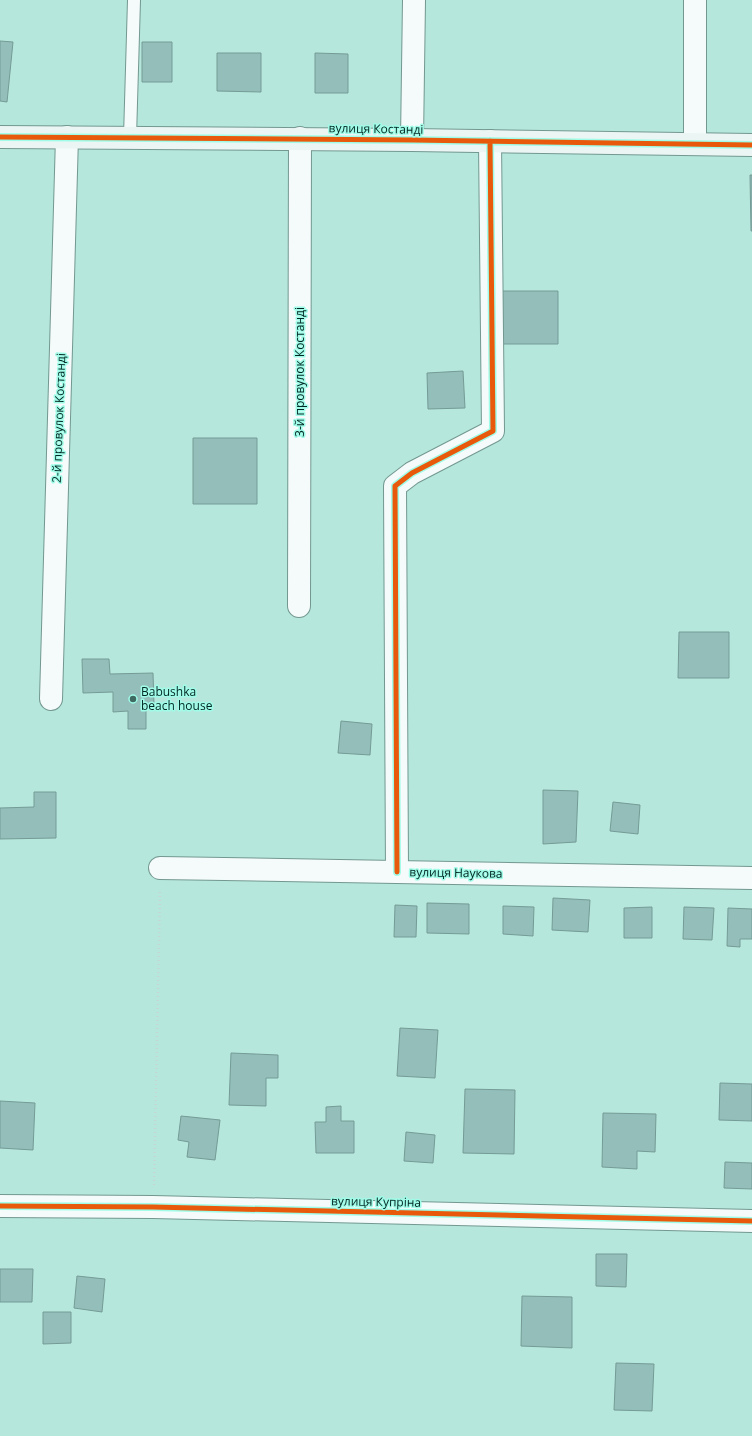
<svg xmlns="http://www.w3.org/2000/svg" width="752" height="1436" font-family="'Open Sans',sans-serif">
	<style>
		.building { fill: #93beba; stroke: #759b96 }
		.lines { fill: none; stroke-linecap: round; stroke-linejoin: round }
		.lane-casing { stroke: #739890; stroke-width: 14 }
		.street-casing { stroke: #739890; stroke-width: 24 }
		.secondary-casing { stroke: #739890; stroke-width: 24 }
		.path { stroke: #c6d6d3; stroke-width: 2.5; stroke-dasharray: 1 3; stroke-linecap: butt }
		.lane { stroke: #f4fbfa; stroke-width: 12 }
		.street { stroke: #f4fbfa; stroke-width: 22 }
		.secondary { stroke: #ebf6f4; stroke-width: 22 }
		.cycleway-casing { stroke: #a0fce8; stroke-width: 8 }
		.cycleway { stroke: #e8590c; stroke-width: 5 }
		.poi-dot { fill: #3f6a62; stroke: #a0fce8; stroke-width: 1.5 }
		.labels { text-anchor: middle; stroke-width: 3; stroke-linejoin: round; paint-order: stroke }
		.street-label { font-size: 12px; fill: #002721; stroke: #a0fce8 }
		.poi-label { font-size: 12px; fill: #002721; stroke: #a0fce8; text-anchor: start }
	</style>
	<rect width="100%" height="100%" fill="#b5e7dc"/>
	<path class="building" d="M0,41L13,42L7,102L0,101Z
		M142,42H172V82H142Z
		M217,53H261V92L217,91Z
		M315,53L348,54V93H315Z
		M750,175H752V231H751Z
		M502,291H558V344H502Z
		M463,371L465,408L428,409L427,373Z
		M193,438H257V504H193Z
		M679,632H729V678H678Z
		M82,659H109L110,674L153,673L154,705H146V729H128V711L113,712V692L83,693Z
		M341,721L372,724L370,755L338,753Z
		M543,790L578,791L576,842L543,844Z
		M34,792H56V838L0,839V808L34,807Z
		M613,802L640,805L638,834L610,831Z
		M553,898L590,900L588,932L552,930Z
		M427,903L469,904V934L427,933Z
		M395,905L417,906L416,937H394Z
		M503,906L534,907L533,936L503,934Z
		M652,907V938H624V908Z
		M684,907L714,908L712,940L683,939Z
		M728,908L752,909V939H740V947L727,946Z
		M400,1028L438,1030L435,1078L397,1076Z
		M231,1053L278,1055V1078H266V1106L229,1105Z
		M720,1083L752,1084V1121L719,1120Z
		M465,1089L515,1090L514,1154L463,1153Z
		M0,1101L35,1103L33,1150L0,1148Z
		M341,1106V1121H354V1153H316L315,1122H326V1107Z
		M603,1113L656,1114L655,1152L637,1151V1169L602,1167Z
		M181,1116L220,1120L215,1160L187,1157L189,1142L178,1140Z
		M406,1132L435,1135L433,1163L404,1161Z
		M725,1162L752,1163V1189L724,1188Z
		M596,1254H627L626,1287L596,1286Z
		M0,1269H33L32,1302H0Z
		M77,1276L105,1279L102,1312L74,1308Z
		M522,1296L572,1297V1348L521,1346Z
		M43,1312H71V1343L43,1344Z
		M616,1363L654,1364L652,1411L614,1410Z"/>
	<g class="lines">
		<g class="lane-casing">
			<path id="lane" d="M130,137L134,0"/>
		</g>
		<g class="street-casing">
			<path id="street" d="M412,140L414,0
				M695,144V0
				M299,606L300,138
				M51,699L67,137
				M160,868L752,878
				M397,872L395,486L412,473L493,431L490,141
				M0,1206L153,1207L752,1221"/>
		</g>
		<g class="secondary-casing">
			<path id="secondary" d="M0,137L412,140L752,145"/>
		</g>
		<path class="path" d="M154,1185L160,890"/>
		<use href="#lane" class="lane"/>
		<use href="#street" class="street"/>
		<use href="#secondary" class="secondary"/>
		<g class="cycleway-casing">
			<path id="cycleway" d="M0,137L412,140L752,145
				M397,872L395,486L412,473L493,431L490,141
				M0,1206L153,1207L752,1221"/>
		</g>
		<use href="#cycleway" class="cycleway"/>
	</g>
	<circle class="poi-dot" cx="133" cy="699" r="4"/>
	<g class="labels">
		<g class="street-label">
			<text transform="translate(376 129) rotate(1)" y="4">вулиця Костанді</text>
			<text transform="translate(300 372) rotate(-90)" y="4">3-й провулок Костанді</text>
			<text transform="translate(59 418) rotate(-88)" y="4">2-й провулок Костанді</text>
			<text transform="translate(456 873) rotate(1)" y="4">вулиця Наукова</text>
			<text transform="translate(376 1202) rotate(1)" y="4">вулиця Купріна</text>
		</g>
		<g class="poi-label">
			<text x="141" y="696">Babushka<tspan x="141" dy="14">beach house</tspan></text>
		</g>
	</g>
</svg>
